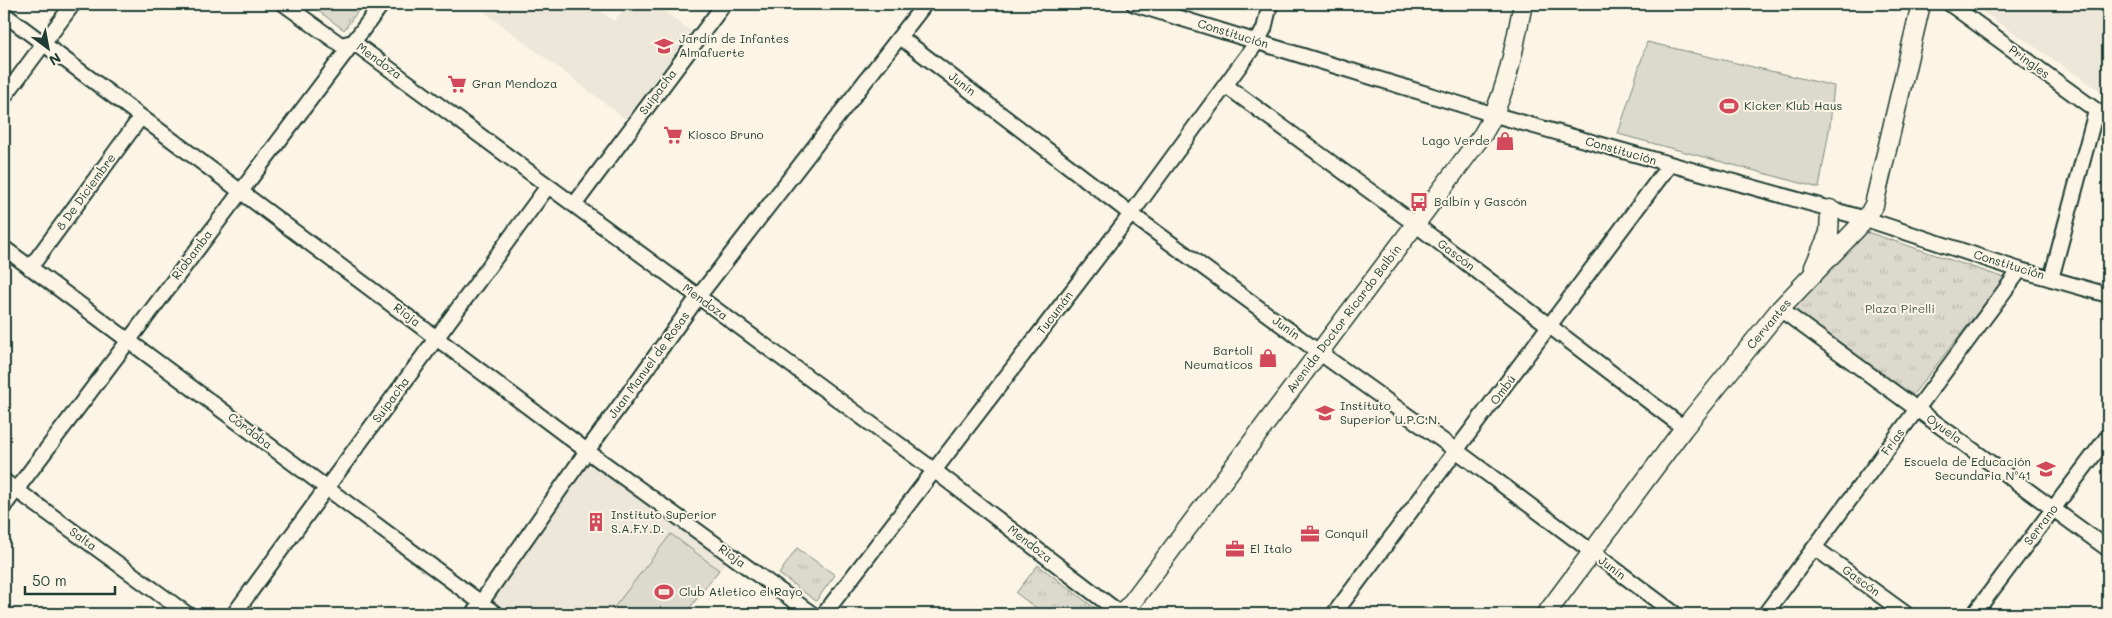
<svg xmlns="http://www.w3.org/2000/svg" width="2112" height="618" font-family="Mali,sans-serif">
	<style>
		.built { fill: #ece7d8 }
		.grass { fill: url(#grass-tufts); stroke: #7e8c80 }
		.pitch { fill: #dcdacc; stroke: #7e8c80 }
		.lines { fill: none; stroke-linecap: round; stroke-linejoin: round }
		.minor-casing { stroke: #1f3d34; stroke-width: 18 }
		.major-casing { stroke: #1f3d34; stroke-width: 21 }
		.minor { stroke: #fcf5e5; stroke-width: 14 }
		.major { stroke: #fcf5e5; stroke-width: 18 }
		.labels { text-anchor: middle; stroke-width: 4; stroke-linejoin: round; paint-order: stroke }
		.street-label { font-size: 12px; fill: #1f3d34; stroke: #fcf5e5 }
		.poi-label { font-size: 12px; fill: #1f3d34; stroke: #fcf5e5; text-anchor: start }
		.park-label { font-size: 12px; fill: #455c52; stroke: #fcf5e5 }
	</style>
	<defs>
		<pattern id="grass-tufts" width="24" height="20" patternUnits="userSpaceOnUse" patternTransform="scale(1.25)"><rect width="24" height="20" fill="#dcdacc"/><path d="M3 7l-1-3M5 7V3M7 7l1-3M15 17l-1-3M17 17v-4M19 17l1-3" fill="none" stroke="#bcbcb0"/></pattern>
	</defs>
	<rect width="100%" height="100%" fill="#fcf5e5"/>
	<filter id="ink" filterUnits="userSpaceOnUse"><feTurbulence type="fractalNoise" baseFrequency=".02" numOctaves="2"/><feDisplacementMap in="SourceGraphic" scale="10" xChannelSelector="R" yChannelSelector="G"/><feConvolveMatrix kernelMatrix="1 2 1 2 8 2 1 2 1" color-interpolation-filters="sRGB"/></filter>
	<g filter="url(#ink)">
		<path class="built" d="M474,4H607L601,12L614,21L628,4H654L691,31L627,120Z
			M1971,4H2108V96Z
			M596,466L726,563L686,614H504L491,605L489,594L585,468Z"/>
		<path class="grass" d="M309,4H348L358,11L344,30Z
			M1867,232L2005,278L1911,397L1792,309Z
			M797,548L835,575L816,601L779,574Z
			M1038,565L1100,612L1099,614H1044L1016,593Z"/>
		<path class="pitch" d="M1647,42L1834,86L1830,125L1819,188L1618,134Z
			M671,534L719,570L685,614H609Z"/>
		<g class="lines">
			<g class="minor-casing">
				<path id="minor" d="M284,4L341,45L353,42L935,471L1121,614
					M1134,4L1495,115L1866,219L2020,270L2108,295
					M1950,4L2108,119
					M4,14L587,451L812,614
					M900,37L1131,214L1320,353L1457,451L1675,614
					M1225,85L1415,224L1684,428
					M4,97L73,4
					M574,205L724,4
					M4,248L496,614
					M30,268L141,117
					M2051,279L2096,111
					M1780,309L2108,549
					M4,481L187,614
					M4,506L382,4
					M1815,548L1906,614
					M234,614L548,186
					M473,614L587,451L698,297L925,4
					M824,614L1131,214L1257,42L1264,29L1270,4
					M1334,614L1670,164
					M1765,614L2020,270
					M1974,614L2108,436"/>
			</g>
			<g class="major-casing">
				<path id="major" d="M1814,267L1829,233L1830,209
					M1123,614L1483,134C1508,93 1513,50 1523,4
					M1546,614L1684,428L1780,309L1866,219L1874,205L1921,4"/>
			</g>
			<use href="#minor" class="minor"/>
			<use href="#major" class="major"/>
		</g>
	</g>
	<defs>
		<g id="school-bare" transform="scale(1.5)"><path d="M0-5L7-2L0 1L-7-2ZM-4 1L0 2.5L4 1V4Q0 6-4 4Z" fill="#d1495b" stroke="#fcf5e5" stroke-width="2.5" paint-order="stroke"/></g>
		<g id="supermarket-bare" transform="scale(1.5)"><path d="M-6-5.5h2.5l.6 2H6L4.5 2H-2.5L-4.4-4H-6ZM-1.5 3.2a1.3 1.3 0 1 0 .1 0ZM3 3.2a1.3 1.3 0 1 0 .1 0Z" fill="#d1495b" stroke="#fcf5e5" stroke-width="2.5" paint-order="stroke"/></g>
		<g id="stadium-bare" transform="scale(1.5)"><path d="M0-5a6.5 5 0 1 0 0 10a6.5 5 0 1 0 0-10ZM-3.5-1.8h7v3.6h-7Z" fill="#d1495b" stroke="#fcf5e5" stroke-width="2.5" paint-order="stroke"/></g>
		<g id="shop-bare" transform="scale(1.5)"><path d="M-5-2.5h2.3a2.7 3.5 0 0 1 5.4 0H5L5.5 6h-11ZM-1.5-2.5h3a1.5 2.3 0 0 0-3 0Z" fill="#d1495b" stroke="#fcf5e5" stroke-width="2.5" paint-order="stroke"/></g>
		<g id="bus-bare" transform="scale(1.5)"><path d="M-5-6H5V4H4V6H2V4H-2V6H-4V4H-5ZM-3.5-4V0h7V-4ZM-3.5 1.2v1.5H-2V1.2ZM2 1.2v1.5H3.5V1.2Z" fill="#d1495b" stroke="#fcf5e5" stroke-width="2.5" paint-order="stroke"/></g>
		<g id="building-bare" transform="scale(1.5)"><path d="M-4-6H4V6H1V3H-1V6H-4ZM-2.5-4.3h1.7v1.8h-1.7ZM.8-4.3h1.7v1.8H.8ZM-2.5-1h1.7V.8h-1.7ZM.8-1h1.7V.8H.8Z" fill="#d1495b" stroke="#fcf5e5" stroke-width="2.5" paint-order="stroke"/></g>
		<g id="office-bare" transform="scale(1.5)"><path d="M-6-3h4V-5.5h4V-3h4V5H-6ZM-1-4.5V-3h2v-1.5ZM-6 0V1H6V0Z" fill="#d1495b" stroke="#fcf5e5" stroke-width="2.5" paint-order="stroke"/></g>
	</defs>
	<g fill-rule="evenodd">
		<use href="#school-bare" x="664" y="46"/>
		<use href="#supermarket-bare" x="457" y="84"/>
		<use href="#stadium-bare" x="1729" y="106"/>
		<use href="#supermarket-bare" x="673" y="135"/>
		<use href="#shop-bare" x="1505" y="141"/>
		<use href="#bus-bare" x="1419" y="202"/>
		<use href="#shop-bare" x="1268" y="358"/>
		<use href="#school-bare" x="1325" y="413"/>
		<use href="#school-bare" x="2046" y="469"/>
		<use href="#building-bare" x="596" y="522"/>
		<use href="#office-bare" x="1310" y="534"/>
		<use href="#office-bare" x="1235" y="549"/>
		<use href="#stadium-bare" x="664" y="592"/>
	</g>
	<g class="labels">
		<g class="street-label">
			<text transform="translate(1233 34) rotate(17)" y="4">Constitución</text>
			<text transform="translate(379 61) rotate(36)" y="4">Mendoza</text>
			<text transform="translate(2029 62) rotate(36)" y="4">Pringles</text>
			<text transform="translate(962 84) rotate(38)" y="4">Junín</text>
			<text transform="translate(658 92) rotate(-53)" y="4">Suipacha</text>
			<text transform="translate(1621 151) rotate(16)" y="4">Constitución</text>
			<text transform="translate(86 192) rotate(-54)" y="4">8 De Diciembre</text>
			<text transform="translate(192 255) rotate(-53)" y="4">Riobamba</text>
			<text transform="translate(1456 255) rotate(37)" y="4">Gascón</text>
			<text transform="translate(2009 265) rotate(17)" y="4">Constitución</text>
			<text transform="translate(705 302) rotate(36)" y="4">Mendoza</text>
			<text transform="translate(1055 313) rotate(-53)" y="4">Tucumán</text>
			<text transform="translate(407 315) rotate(37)" y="4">Rioja</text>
			<text transform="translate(1344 319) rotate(-53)" y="4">Avenida Doctor Ricardo Balbín</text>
			<text transform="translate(1769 324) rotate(-50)" y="4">Cervantes</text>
			<text transform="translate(1286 328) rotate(36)" y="4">Junín</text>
			<text transform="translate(649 365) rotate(-54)" y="4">Juan Manuel de Rosas</text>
			<text transform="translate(1503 390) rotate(-53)" y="4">Ombú</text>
			<text transform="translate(391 400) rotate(-54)" y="4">Suipacha</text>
			<text transform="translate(1944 429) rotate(36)" y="4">Oyuela</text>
			<text transform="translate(250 431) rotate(37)" y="4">Córdoba</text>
			<text transform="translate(1893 442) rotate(-54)" y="4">Frías</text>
			<text transform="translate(2041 525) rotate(-53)" y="4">Serrano</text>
			<text transform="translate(83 539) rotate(36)" y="4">Salta</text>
			<text transform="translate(1030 544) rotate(38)" y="4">Mendoza</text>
			<text transform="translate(732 556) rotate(36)" y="4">Rioja</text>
			<text transform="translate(1612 568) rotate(37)" y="4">Junín</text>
			<text transform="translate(1861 581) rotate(36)" y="4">Gascón</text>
		</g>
		<g class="poi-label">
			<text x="679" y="43">Jardín de Infantes<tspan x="679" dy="14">Almafuerte</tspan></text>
			<text x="472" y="88">Gran Mendoza</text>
			<text x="1744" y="110">Kicker Klub Haus</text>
			<text x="688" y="139">Kiosco Bruno</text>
			<text x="1490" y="145" text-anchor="end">Lago Verde</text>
			<text x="1434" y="206">Balbín y Gascón</text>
			<text x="1253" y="355" text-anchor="end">Bartoli<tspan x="1253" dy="14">Neumaticos</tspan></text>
			<text x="1340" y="410">Instituto<tspan x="1340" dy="14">Superior U.P.C.N.</tspan></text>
			<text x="2031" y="466" text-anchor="end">Escuela de Educación<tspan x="2031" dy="14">Secundaria Nº41</tspan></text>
			<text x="611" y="519">Instituto Superior<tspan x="611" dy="14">S.A.F.Y.D.</tspan></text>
			<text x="1325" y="538">Conquil</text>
			<text x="1250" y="553">El Italo</text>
			<text x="679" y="596">Club Atletico el Rayo</text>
		</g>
		<g class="park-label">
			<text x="1900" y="313">Plaza Pirelli</text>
		</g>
	</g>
	<rect width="2112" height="618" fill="none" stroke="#fcf5e5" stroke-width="20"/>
	<rect x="10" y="10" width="2092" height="598" fill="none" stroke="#1f3d34" stroke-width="2" filter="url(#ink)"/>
	<g transform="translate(48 48) rotate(148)" stroke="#fcf5e5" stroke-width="4" paint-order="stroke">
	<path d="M0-4L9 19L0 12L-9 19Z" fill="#1f3d34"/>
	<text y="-8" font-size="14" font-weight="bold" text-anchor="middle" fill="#1f3d34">N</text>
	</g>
	<path d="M25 586v8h90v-8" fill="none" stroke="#1f3d34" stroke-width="2.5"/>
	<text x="32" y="586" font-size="15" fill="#1f3d34" stroke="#fcf5e5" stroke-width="4" paint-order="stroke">50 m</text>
</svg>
